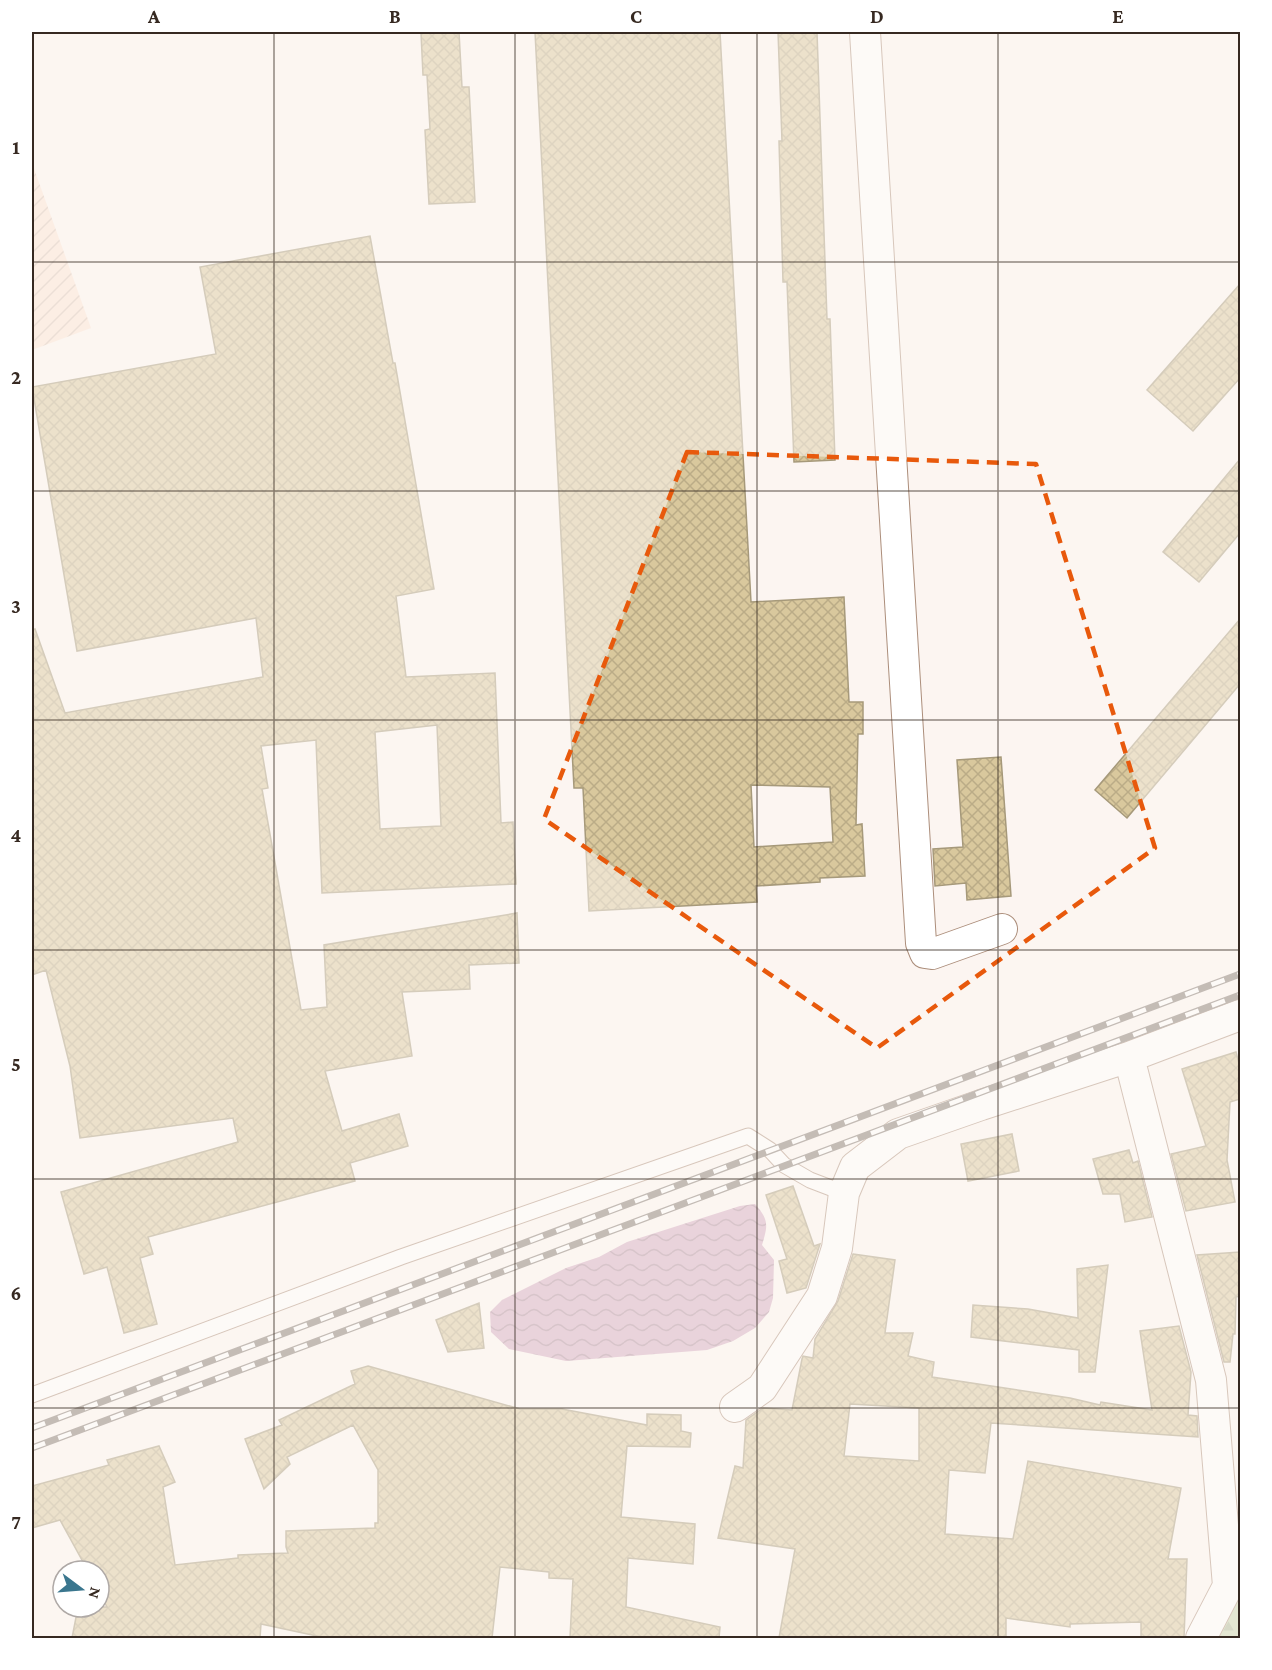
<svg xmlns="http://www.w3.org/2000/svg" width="1272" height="1670" font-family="'Crimson Pro',serif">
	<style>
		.industrial { fill: url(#industrial-furrows) }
		.forest { fill: url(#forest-firs) }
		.water { fill: url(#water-waves) }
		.building { fill: url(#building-cross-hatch); stroke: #a6997a; stroke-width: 1.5; fill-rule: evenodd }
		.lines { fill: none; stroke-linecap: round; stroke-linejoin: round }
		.lane-casing { stroke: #ac8e7b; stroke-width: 17 }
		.street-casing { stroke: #ac8e7b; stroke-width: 32 }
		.lane { stroke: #fff; stroke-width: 15 }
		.street { stroke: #fff; stroke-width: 30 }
		.rail-casing { stroke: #80756e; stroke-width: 7 }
		.rail { stroke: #fff; stroke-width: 4.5; stroke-dasharray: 14; stroke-linecap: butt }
		.marked { fill: none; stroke: #e8590c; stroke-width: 4.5; stroke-dasharray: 12 8; stroke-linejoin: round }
		.grid { fill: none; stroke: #362921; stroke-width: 1.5; stroke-opacity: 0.55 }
		.neatline { fill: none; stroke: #362921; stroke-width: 2 }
		.grid-label { font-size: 20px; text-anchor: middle; font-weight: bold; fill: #362921 }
	</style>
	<defs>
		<pattern id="industrial-furrows" width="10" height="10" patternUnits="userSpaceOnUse" patternTransform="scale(1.5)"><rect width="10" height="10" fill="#fde5d6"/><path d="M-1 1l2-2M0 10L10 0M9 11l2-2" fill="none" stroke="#d9c4b7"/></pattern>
		<pattern id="forest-firs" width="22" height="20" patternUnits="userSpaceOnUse" patternTransform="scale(1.5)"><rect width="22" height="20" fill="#c7d4ae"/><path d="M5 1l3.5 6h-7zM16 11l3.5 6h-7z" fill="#acb695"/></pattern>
		<pattern id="water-waves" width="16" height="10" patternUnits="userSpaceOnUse" patternTransform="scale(1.5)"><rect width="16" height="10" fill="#d3a8c0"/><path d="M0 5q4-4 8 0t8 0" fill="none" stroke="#ac899c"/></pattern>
		<pattern id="building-cross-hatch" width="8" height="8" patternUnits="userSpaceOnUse" patternTransform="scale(1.5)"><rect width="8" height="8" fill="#d9c89d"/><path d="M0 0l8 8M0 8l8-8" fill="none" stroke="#bbac87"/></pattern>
	</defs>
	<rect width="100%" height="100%" fill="#fcf5f1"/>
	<path class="industrial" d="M32,163L91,328L32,350Z"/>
	<path class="forest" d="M1240,1554V1638H1192Z"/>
	<path class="water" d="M755,1204C769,1220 768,1225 762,1245L774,1260L773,1298L769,1312L755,1328L733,1341L707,1350L566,1361L509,1349L491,1332L490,1312L502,1300L566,1268L599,1257L627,1242L740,1206Z"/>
	<path class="building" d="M459,32L462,87H469L475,202L429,204L425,130L430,129L427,75H423L421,33Z
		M535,32H720L751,602L844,597L849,702H863V734H858L856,825L862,824L865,876L820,878V882L756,886L757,902L589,911L583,788H574ZM751,785L830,787L833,842L754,847Z
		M778,32H817L827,319H830L835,460L794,462L787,282H783L779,141H782Z
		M370,236L393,363H395L434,589L396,596L406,677L495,673L501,823L513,822L516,884L322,893L316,740L261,746L268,788L262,789L301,1010L327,1007L324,945L517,913L519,963L469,965L470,989L402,992L412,1056L325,1071L342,1131L399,1114L408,1146L350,1163L355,1181L148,1237L153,1254L140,1258L157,1324L124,1333L107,1267L84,1274L61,1192L238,1142L233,1118L80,1138L70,1066L46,970L32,975V630L35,629L65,713L263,677L256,618L77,651L32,387L216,354L200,267ZM437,725L441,826L380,829L375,732Z
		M1240,284V378L1193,431L1147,390Z
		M1240,459V533L1199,582L1163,552Z
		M1240,619V684L1127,818L1095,790Z
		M1001,757L1011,896L967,900L966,883L935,886L933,849L963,847L957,760Z
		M1236,1052L1240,1067V1099L1230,1102L1227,1160L1235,1202L1186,1211L1171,1154L1206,1146L1182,1069Z
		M1012,1134L1019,1171L968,1181L961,1144Z
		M1129,1150L1133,1163L1138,1161L1152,1217L1125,1222L1120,1194H1103L1093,1159Z
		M793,1186L814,1246L820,1244L806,1288L787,1293L779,1261L787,1259L766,1195Z
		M1240,1252V1296L1236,1297L1235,1334H1233L1230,1362H1224L1197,1255Z
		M853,1254L895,1260L885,1333H913L908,1356L934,1362L932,1377L1070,1398L1100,1405L1101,1402L1152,1410L1140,1331L1179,1326L1191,1372L1188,1415L1197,1416L1198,1437L991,1423L985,1473L949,1470L945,1534L1013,1539L1028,1461L1181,1488L1168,1559H1187L1184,1638H1141V1622L1070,1624V1627L1006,1618V1638H779L795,1549L718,1538L735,1466L743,1468L746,1420L763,1408L792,1410L802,1359L803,1356L813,1358L815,1339L838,1301ZM850,1404L919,1408V1461L844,1456Z
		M1108,1265L1095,1372H1079V1350L971,1337L973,1305L1028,1309L1078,1318L1077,1269Z
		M479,1303L484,1348L448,1352L436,1320Z
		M368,1366L520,1409H562L647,1425V1414L681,1415V1431L691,1433L690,1447L627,1446L621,1517L695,1524L693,1564L628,1558L626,1607L720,1627L719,1638H570L573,1579L549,1578V1572L500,1567L492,1638H326L261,1624L260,1638H72L78,1607H107L99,1592V1571H88L60,1520L32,1528V1486L109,1465L107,1460L159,1446L175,1482L163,1487L175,1565L238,1558V1555L288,1553L286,1547V1531L375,1528V1523H378V1470L353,1425L287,1457L290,1464L264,1489L245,1439L282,1425L279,1420L355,1384L351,1371Z"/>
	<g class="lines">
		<g class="lane-casing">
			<path id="lane" d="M32,1395L401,1257L748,1136L770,1150L784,1165L810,1180L844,1193"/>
		</g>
		<g class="street-casing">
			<path id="street" d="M865,32L921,943L925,953L932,954L1002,929
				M1129,1057L1211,1380L1228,1586L1201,1638
				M735,1407L762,1388L822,1296L837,1248L844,1193L855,1167L898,1134L981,1105L1129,1057L1240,1015"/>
		</g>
		<use href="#lane" class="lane"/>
		<use href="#street" class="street"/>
		<g class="rail-casing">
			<path id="rail" d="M32,1428L1240,974
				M32,1448L1240,995"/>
		</g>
		<use href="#rail" class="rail"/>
	</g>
	<path d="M0 0H1272V1670H0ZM687,452L1036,464L1155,848L877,1048L544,819Z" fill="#fcf5f1" fill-opacity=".55" fill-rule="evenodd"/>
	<path class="marked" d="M687,452L1036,464L1155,848L877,1048L544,819Z"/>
	<path class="grid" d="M274,32V1638M515,32V1638M757,32V1638M998,32V1638M32,262H1240M32,491H1240M32,720H1240M32,950H1240M32,1179H1240M32,1408H1240"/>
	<rect width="1272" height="1670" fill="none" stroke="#ffffff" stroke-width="66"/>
	<g transform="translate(81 1589) rotate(106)"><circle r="28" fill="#ffffff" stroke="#afa9a6" stroke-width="1.5"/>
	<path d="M0-4.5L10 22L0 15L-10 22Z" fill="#3a768e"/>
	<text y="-9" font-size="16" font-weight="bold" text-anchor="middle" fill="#362921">N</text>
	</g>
	<rect x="33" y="33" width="1206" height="1604" class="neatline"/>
	<g class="grid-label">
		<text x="154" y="23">A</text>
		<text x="395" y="23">B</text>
		<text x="636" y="23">C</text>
		<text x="877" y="23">D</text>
		<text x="1118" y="23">E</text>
		<text x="16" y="154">1</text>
		<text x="16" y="384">2</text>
		<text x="16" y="613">3</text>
		<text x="16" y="842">4</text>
		<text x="16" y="1071">5</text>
		<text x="16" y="1300">6</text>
		<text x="16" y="1529">7</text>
	</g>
</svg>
